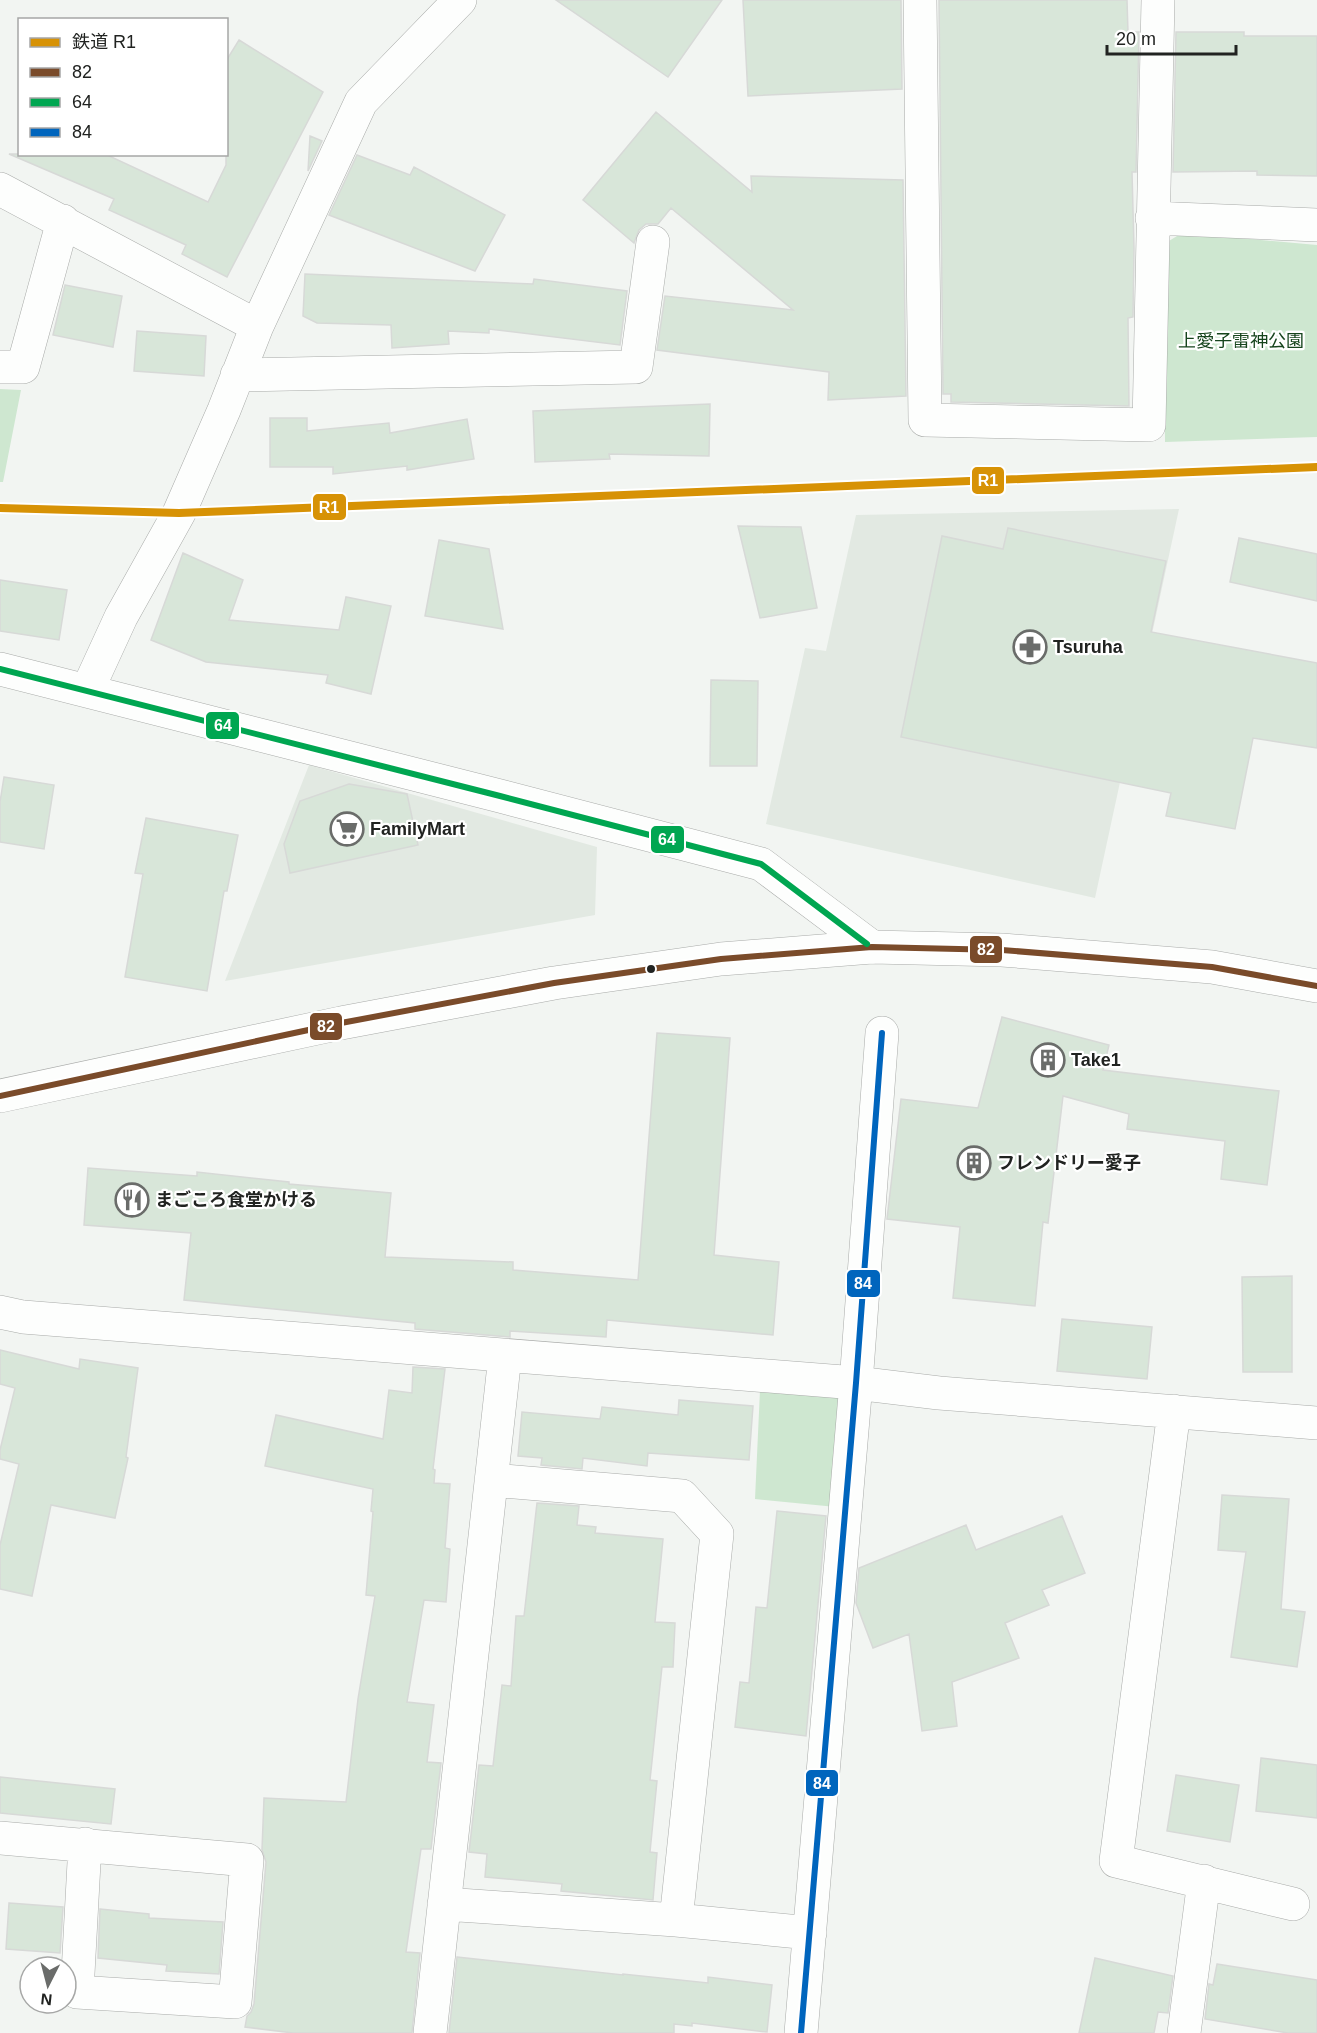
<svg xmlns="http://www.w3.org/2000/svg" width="1317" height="2033" font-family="Arial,'Noto Sans JP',sans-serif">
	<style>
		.built { fill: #e2e9e2 }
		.green { fill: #cee7d0 }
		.building { fill: #d8e6d9; stroke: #d7d9d7; stroke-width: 1.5 }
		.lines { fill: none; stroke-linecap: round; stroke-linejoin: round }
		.minor-casing { stroke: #a9aba9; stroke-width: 34 }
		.trunk-casing { stroke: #a9aba9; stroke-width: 34 }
		.minor { stroke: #fdfefd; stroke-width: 33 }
		.trunk { stroke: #fdfefd; stroke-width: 33 }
		.bus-1-casing { stroke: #fff; stroke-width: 10 }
		.bus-2-casing { stroke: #fff; stroke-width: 10 }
		.bus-3-casing { stroke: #fff; stroke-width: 10 }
		.bus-1 { stroke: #7a4b2a; stroke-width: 6 }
		.bus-2 { stroke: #00a651; stroke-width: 6 }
		.bus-3 { stroke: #0065bd; stroke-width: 6 }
		.rail-1-casing { stroke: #fff; stroke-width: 12 }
		.rail-1 { stroke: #d79205; stroke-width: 8 }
		.bus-dot { fill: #212321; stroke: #fff; stroke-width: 2 }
		.labels { text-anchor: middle; stroke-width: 4.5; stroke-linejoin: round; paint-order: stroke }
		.park-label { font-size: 18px; fill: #16441d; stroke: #fff }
		.poi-label { font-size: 18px; font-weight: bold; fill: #212321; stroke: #fff; text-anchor: start }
		.line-badge { stroke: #fff; stroke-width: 2 }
		.badge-label { font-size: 16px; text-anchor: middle; font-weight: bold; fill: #fff }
	</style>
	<rect width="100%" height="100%" fill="#f2f5f2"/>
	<path class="built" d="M1179,509L1095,898L766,824L805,648L826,651L856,515Z
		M309,765L597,847L595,915L225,981Z"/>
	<path class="green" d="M1182,233L1317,245V437L1165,442L1164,244Z
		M0,389L21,390L3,482H0Z
		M760,1390L844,1397L836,1507L755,1499Z"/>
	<path class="building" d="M556,0H722L668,77Z
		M743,0H901L902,89L748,96Z
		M939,0H1127L1128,32H1139L1136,172H1132L1134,248L1133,317L1128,318L1129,406L951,402V394H943Z
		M1176,32H1244V36H1317V176L1257,175V171L1173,172Z
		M239,40L323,92L227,277L182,254L186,245L109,210L114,199L9,154H105L208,202L226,165V61Z
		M656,112L752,192L751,176L903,180L906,396L828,400L829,372L657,350L665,296L793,310L671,208L658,224H646L639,230L634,243L583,200Z
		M310,136L322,141L308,171Z
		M357,155L410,175L414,167L505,215L475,271L329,215Z
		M305,274L533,284L534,279L627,291L620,345L489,329V333L448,331L449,344L392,348L391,325L317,323L303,316Z
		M65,285L122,296L113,347L53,335Z
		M137,331L206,336L204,376L134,371Z
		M710,404L709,456L609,454L610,459L535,462L533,411Z
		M270,418H307V431L389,423L390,433L467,419L474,459L407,470V466L333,474V467H270Z
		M738,526L801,527L817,608L760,618Z
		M1008,528L1166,561L1151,632L1317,663V748L1253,738L1235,829L1166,816L1171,793L901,737L942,536L1003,549Z
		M1239,538L1317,554V601L1230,582Z
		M439,540L489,549L503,629L425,616Z
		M183,553L243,580L229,620L339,630L346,597L391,606L371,694L326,683L328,675L206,662L151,640Z
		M0,580L67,590L59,640L0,631Z
		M711,680L758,681L757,766H710Z
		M4,777L54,785L44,849L0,842V802Z
		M349,784L407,794L418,845L290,873L284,844L300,801Z
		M146,818L238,835L227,891H224L207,991L125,977L143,874L135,873Z
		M1002,1017L1109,1045L1103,1070L1279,1091L1267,1185L1221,1179L1225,1141L1127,1129L1129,1114L1063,1096L1048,1223L1043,1222L1035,1306L953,1298L960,1227L887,1219L901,1099L978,1108Z
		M657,1033L730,1038L714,1255L779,1262L773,1335L607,1320L606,1337L510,1331V1337L415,1329V1323L184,1300L191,1233L84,1225L88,1168L197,1176V1172L289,1182V1184L391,1193L385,1257L513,1262V1270L638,1280Z
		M1292,1276V1372H1243L1242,1277Z
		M1062,1319L1152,1327L1147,1379L1057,1371Z
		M0,1350L79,1369L80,1359L138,1368L126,1457L128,1458L115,1518L51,1505L32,1596L0,1589V1545L19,1464L0,1459V1450L15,1388L0,1384Z
		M413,1367L445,1369L433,1469L435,1470L434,1483L450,1484L445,1548L450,1549L446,1602L424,1600L407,1702L434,1705L427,1762L441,1763L431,1849H421L406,1952L420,1953L412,2033H293L245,2027L247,2016L251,2012L254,2004L266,1862L262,1850L264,1798L346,1802L358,1699L375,1596L366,1595L373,1512L371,1511L373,1489L265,1466L276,1415L383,1439L389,1390L412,1393Z
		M679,1400L753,1406L749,1460L648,1453L647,1466L583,1458L582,1469L541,1465L542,1458L518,1456L522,1412L600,1419L602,1407L678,1415Z
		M1222,1495L1289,1499L1281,1609L1305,1612L1297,1667L1231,1657L1246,1552L1218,1550Z
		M537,1503L579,1506L577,1525L596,1527L595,1533L663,1539L655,1622L675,1623L673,1667H662L650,1780L657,1781L650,1852L657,1853L653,1900L561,1891L562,1884L485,1877L487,1854L469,1852L479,1765L493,1766L502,1685L511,1686L516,1616H524Z
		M777,1511L826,1516L806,1736L735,1727L740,1682L749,1683L756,1607L767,1608Z
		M1062,1516L1085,1573L1042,1590L1049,1605L1005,1623L1019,1658L952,1682L957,1726L922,1731L909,1634L873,1648L856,1603L859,1568L966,1525L976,1550Z
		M1261,1758L1317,1765V1818L1256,1811Z
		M1176,1775L1239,1785L1230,1842L1167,1831Z
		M0,1777L115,1789L111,1824L0,1813Z
		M9,1903L63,1907L60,1953L6,1949Z
		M100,1909L149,1914V1918L223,1922L219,1974L166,1971L167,1965L98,1958Z
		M457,1957L623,1975V1974L708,1983V1977L772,1985L767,2032L692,2023V2026L674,2024V2033H449Z
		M1095,1958L1173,1976L1168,2013L1158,2012L1154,2033H1079Z
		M1217,1964L1317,1980V2033H1288L1205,2019L1209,1984L1213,1985Z"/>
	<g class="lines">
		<g class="minor-casing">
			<path id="minor" d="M920,0L925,420L1149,425L1158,0
				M0,189L257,326
				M1152,218L1317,225
				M0,367H23L63,221
				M237,375L636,367L653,242
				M0,669L500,796L761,864L872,947
				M87,691L121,617L179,513L224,410L257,326L361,102L460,0
				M0,1312L23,1317L856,1383L939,1393L1317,1423
				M1174,1411L1116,1861L1293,1904
				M491,1480L682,1496L717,1534L676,1920
				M0,1838L247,1860L235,2002L77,1992L85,1844
				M444,1904L676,1920L810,1933
				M430,2033L505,1356
				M801,2033L856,1383L882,1033
				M1184,2033L1204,1881"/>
		</g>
		<g class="trunk-casing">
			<path id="trunk" d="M0,1096L341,1023L554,983L721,959L872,947L1002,950L1212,967L1317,986"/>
		</g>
		<use href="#minor" class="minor"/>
		<use href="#trunk" class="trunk"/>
		<g class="bus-1-casing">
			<path id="bus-1" d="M0,1096L341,1023L554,983L721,959L872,947L1002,950L1212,967L1317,986"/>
		</g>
		<g class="bus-2-casing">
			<path id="bus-2" d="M0,669L500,796L761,864L867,944"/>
		</g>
		<g class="bus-3-casing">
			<path id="bus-3" d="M801,2033L856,1383L882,1033"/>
		</g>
		<use href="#bus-1" class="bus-1"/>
		<use href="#bus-2" class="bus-2"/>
		<use href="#bus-3" class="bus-3"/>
		<g class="rail-1-casing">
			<path id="rail-1" d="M0,508L179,513L1317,467"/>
		</g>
		<use href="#rail-1" class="rail-1"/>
	</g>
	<defs>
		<g id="pharmacy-ring" transform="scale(1.725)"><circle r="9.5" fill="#fff" stroke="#6a6c6a" stroke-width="1.5"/><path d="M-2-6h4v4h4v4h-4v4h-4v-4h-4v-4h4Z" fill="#6a6c6a"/></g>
		<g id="supermarket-ring" transform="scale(1.725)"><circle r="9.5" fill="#fff" stroke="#6a6c6a" stroke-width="1.5"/><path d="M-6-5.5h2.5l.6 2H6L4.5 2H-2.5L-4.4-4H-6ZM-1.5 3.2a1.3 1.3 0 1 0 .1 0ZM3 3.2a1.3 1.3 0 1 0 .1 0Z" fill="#6a6c6a"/></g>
		<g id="building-ring" transform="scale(1.725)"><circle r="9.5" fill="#fff" stroke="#6a6c6a" stroke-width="1.5"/><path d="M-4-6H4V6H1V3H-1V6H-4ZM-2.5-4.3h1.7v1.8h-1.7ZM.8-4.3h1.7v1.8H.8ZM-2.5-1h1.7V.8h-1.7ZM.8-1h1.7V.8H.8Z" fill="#6a6c6a"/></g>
		<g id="restaurant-ring" transform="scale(1.725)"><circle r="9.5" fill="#fff" stroke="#6a6c6a" stroke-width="1.5"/><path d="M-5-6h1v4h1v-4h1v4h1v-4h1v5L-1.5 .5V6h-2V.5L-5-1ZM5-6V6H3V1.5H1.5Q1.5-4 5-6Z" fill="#6a6c6a"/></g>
	</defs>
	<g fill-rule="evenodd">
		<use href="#pharmacy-ring" x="1030" y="647"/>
		<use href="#supermarket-ring" x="347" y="829"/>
		<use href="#building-ring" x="1048" y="1060"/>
		<use href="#building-ring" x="974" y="1163"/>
		<use href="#restaurant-ring" x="132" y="1200"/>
	</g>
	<circle class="bus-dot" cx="651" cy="969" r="5"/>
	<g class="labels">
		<g class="park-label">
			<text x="1241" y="347">上愛子雷神公園</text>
		</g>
		<g class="poi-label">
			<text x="1053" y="653">Tsuruha</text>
			<text x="370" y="835">FamilyMart</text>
			<text x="1071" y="1066">Take1</text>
			<text x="997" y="1169">フレンドリー愛子</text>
			<text x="155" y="1206">まごころ食堂かける</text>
		</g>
	</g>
	<g class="line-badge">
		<rect x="971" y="466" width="34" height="29" rx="6" fill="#d79205"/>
		<rect x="312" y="493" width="35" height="28" rx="6" fill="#d79205"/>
		<rect x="205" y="711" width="35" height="29" rx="6" fill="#00a651"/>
		<rect x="650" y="825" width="35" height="29" rx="6" fill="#00a651"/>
		<rect x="969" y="935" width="34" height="29" rx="6" fill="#7a4b2a"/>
		<rect x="309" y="1012" width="34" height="29" rx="6" fill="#7a4b2a"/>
		<rect x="846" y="1269" width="35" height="29" rx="6" fill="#0065bd"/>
		<rect x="805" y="1769" width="34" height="28" rx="6" fill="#0065bd"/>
	</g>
	<g class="badge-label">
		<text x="988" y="486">R1</text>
		<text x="329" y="513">R1</text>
		<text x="223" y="731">64</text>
		<text x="667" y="845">64</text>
		<text x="986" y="955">82</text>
		<text x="326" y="1032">82</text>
		<text x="863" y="1289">84</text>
		<text x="822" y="1789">84</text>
	</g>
	<rect x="18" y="18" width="210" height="138" fill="#ffffff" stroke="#a6a7a6" stroke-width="1.5"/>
	<rect x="30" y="38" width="30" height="9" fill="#d79205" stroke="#a6a7a6" stroke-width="1.5"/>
	<text x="72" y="48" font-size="18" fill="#212321">鉄道 R1</text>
	<rect x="30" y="68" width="30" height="9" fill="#7a4b2a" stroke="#a6a7a6" stroke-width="1.5"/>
	<text x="72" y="78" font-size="18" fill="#212321">82</text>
	<rect x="30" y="98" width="30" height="9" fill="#00a651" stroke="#a6a7a6" stroke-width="1.5"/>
	<text x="72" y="108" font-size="18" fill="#212321">64</text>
	<rect x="30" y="128" width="30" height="9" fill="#0065bd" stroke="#a6a7a6" stroke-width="1.5"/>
	<text x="72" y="138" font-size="18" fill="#212321">84</text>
	<g transform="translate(48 1985) rotate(186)"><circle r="28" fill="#ffffff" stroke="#a6a7a6" stroke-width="1.5"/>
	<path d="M0-4.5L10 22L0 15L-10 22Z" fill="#6a6c6a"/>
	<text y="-9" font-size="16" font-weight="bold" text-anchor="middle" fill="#212321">N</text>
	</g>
	<path d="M1107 45v9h129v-9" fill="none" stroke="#212321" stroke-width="3"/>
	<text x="1116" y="45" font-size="18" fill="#212321" stroke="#ffffff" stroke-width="4.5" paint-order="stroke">20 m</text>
</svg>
